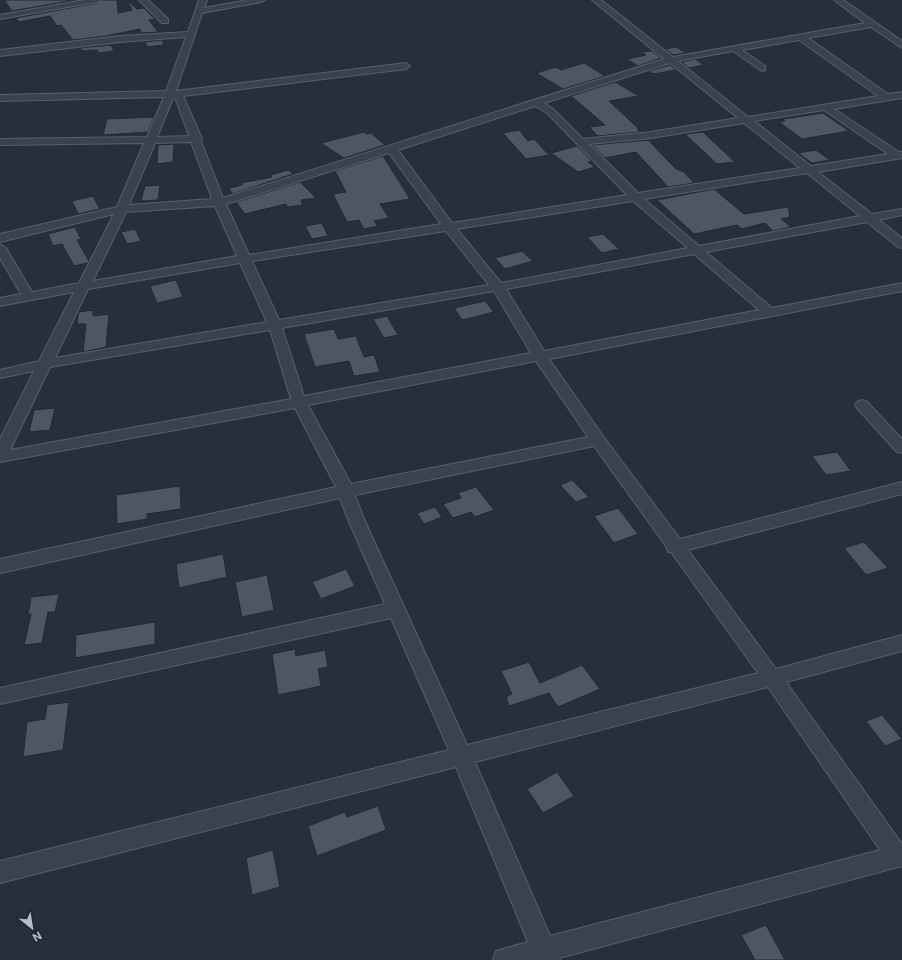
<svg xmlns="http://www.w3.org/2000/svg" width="902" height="960" font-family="Inter,sans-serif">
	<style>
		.building { fill: #4d5665; stroke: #222834 }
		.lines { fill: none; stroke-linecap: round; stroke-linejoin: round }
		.minor-casing { stroke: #595f6b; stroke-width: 2 }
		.minor { fill: #3b414d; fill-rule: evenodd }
	</style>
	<rect width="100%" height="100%" fill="#272f3d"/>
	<path class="building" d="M4,0H75L12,11Z
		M102,0H117L118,13L132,10L127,0L137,9L144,8L155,19L149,20L158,32L141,33L140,29L106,36L73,40L61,25L57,26L50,16L19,22L16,18L97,3Z
		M162,40L164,45L147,47L145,42Z
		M111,45L114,51L99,53L97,50L83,51L80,48Z
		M676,47L686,53L673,55L665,49Z
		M652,51L661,58L638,66L627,59L646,55L642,52Z
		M695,59L704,65L689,68L682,62Z
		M584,63L605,76L563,89L536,73L556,67L561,70Z
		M670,65L676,70L653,74L649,71Z
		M615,82L639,96L609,101L639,129H637L640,132L598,136L589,127L605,125L571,96Z
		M823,113L849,131L802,139L779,122L785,121L783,119Z
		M154,117L148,132L103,135L107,119Z
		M519,130L528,141L534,139L549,155L526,159L503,133Z
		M364,132L366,134L371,133L385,145L344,158L321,143Z
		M703,132L735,162L717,164L685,134Z
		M648,140L676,169L684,172L694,183L668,187L636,152L605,158L592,145Z
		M174,144L173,162L157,164L158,145Z
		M577,146L592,161L588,162L595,167L578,172L551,153Z
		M816,150L830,160L812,163L798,153Z
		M383,156L410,199L380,204L389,218L374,221L378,226L364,229L359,220L347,222L333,194L346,192L335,171Z
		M289,170L293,174L232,194L229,188L242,185L241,183L272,177L270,175Z
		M300,182L316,198L301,200L303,205L287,207L286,204L245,214L236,202Z
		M160,185L158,200L141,201L145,186Z
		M714,189L744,214L788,207L790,217L781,219L791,227L773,231L765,223L742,229L737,225L694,234L657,200Z
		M93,196L100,209L78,214L72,201Z
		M322,223L328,236L312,239L305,226Z
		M75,227L81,239L77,240L89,261L88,263L74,266L62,244L53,246L48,234Z
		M135,229L141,241L127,244L121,232Z
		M603,234L619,249L602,253L587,237Z
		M522,251L533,261L505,269L495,258Z
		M176,280L183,297L157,303L150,286Z
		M485,301L494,312L462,320L454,308Z
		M93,310V316L109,314L106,347L83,352L86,324H77L78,314L79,312Z
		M387,316L398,335L384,338L373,319Z
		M334,329L338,339L356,336L364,357L374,355L380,372L354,376L349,361L315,367L304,334Z
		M55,408L50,430L29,432L34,410Z
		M837,452L851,471L826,475L812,456Z
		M572,480L589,497L576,502L560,485Z
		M180,486L181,509L147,514V519L117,524L116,495Z
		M476,487L494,510L475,517L471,512L453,518L443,504L461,498L458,493Z
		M435,507L442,517L424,524L417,513Z
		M618,508L638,534L614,543L594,516Z
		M864,542L888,568L866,575L844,548Z
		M223,554L227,577L179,588L176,564Z
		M346,569L355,586L321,599L312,582Z
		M267,575L274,610L242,617L235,582Z
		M59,594L55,612H48L42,643L24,645L31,614L28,615L31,597Z
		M155,622V644L75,658L76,635Z
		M295,649L296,656L325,650L328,667L318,669L321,686L278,695L272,654Z
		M529,662L540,683L582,665L600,689L558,707L549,693L509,706L506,697L512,694L501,671Z
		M69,702L63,750L23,757L27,722L45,719L47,705Z
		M882,715L902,739L885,746L866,721Z
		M557,772L574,796L543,813L527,789Z
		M378,806L386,830L317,856L308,826L345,812L347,817Z
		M273,850L280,887L252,895L246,858Z
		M766,925L785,960H755L741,935Z"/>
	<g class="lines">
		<g class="minor-casing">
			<path id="minor" d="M84,0H101L97,2L0,19V15Z
				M139,0H148L168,19V23H162Z
				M199,0H207L204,8L248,0H265L261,2L202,13L176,91L406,63L410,66L406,69L183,96L202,139L201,141L223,198L664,59L592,0H601L673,57L865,23L834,0H843L902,41V48L871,27L808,38L888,94L902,92V98L834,109L899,152H902V158L818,172L872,214L902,209V215L879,220L902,238V248L898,247L867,222L706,252L772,308L902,283V291L549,359L603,436L680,539L902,482V494L688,550L776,669L902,635V651L786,682L902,844V866L559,958L560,960H493L496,951L528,942L456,767L0,883V861L449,750L391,618L0,704V688L385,604L347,517L340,498L0,573V559L336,487L295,408L0,462V439L34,371L0,378V370L39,361L74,292L0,306V298L21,294L0,258V244L6,248L32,292L79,283L114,214L0,242V234L117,207L144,143L0,145V139L147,137L164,97L0,101V95L166,91L186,37L120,42L0,56V50L120,36L188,32ZM799,40L878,96L748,117L678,61L733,51L762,71L765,70V66L742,50ZM670,63L738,118L651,132L583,139L553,109L544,103ZM173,98L176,100L189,136L157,137ZM535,106L547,113L627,195L452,223L398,150ZM824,110L888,154L811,166L754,121ZM744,123L800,168L638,193L589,144L651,138ZM191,142L212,199L129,205L155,143ZM389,153L441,224L249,255L226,204ZM807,173L860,216L699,246L644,199ZM633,201L688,248L501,283L457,229ZM215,206L237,256L93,281L126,212ZM446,231L489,285L279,320L252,261ZM694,254L759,310L544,351L506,289ZM240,263L267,322L55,358L88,289ZM494,291L531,353L304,396L282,328ZM270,330L291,399L10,450L50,367ZM536,361L588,437L351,484L308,405ZM594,446L666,546L668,552H671L758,673L467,745L363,517L355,495ZM768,687L880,850L550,936L475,762Z
				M862,400L867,402L902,439V453L897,452L857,408L855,405L857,402Z"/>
		</g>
		<use href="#minor" class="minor"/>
	</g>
	<g transform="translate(32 928) rotate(150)" stroke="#202632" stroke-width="3" paint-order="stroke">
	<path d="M0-3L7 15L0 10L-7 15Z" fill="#b7bcc8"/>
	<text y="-6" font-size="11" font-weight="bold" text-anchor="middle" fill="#b7bcc8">N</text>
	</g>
</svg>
